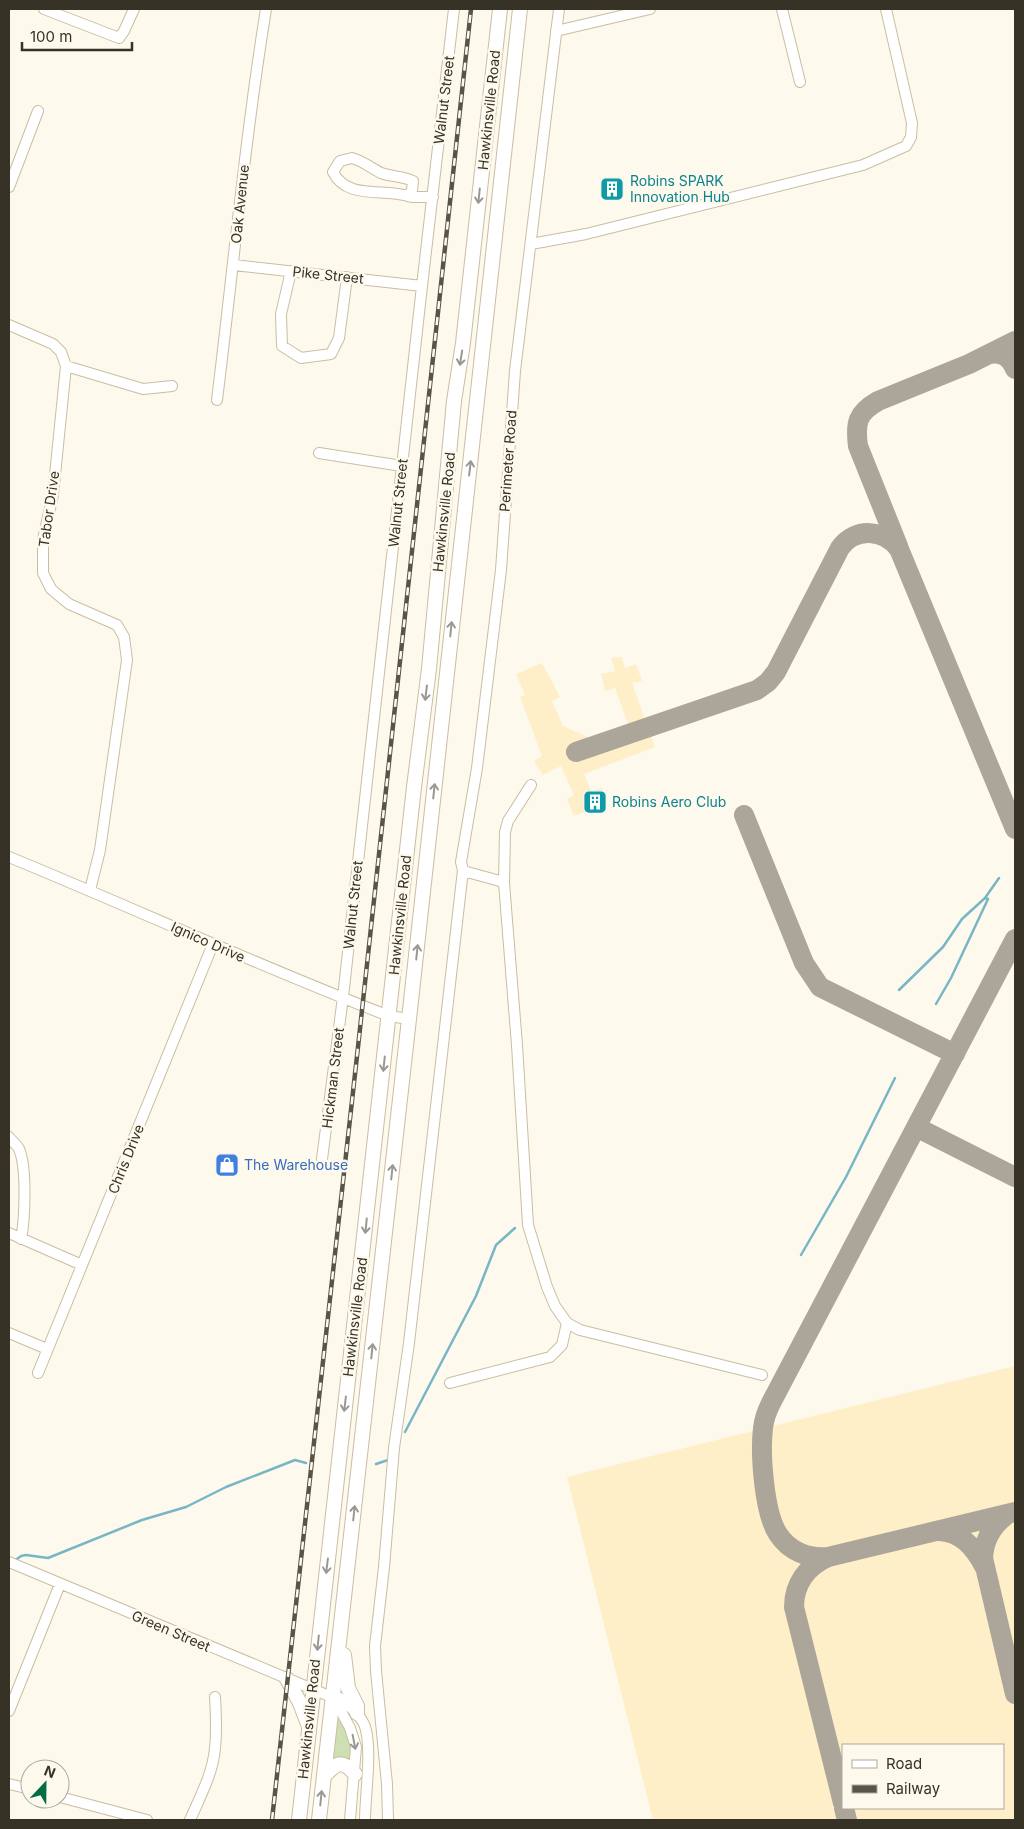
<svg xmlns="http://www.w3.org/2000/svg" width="1024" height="1829" font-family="Inter,sans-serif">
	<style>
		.built { fill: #feefc8; fill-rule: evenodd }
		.green { fill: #cedfb4 }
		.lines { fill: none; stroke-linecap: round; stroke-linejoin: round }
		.stream { stroke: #78b6c5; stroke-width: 2.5 }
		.taxiway { stroke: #aca69a; stroke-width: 20 }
		.minor-casing { stroke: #cabea0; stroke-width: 12 }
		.major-casing { stroke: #cabea0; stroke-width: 16 }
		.minor { stroke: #fff; stroke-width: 10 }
		.major { stroke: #fff; stroke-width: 14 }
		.rail-casing { stroke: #595448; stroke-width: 4.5 }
		.rail { stroke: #fef9ed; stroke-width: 2.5; stroke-dasharray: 8; stroke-linecap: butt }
		.oneway { stroke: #9b9892 }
		.labels { text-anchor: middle; stroke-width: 5; stroke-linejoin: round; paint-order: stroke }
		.street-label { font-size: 14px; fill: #373226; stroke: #fef9ed }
		.culture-label { font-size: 14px; fill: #0d838f; stroke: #fef9ed; text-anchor: start }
		.shop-label { font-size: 14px; fill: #366cbe; stroke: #fef9ed; text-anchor: start }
	</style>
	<rect width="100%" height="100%" fill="#fef9ed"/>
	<path class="built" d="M622,657L625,668L636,664L642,681L632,683L655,747L584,774L591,791L602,788L607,803L574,816L567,799L574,795L561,766L543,775L534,761L542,756L520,697L525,695L516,674L542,663L560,697L552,701L563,726L590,738L628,724L615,688L605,691L601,674L615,671L611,658Z
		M1015,1366V1820H653L567,1477ZM843,1745H1003V1808H843Z"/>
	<path class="green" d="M335,1717C350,1725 351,1748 351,1762L330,1764Z"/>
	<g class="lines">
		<path class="stream" d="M899,990L943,947L962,919L985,898L999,878
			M936,1004L951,978L988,899L985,898
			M801,1255L846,1177L895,1078
			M405,1432L476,1296L496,1245L515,1228
			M376,1464L388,1460
			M13,1562L21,1556L26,1555L48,1558L142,1520L186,1507L226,1487L295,1460L306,1463"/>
		<path class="taxiway" d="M989,354C1002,352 1010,357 1015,369
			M898,546L858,446C855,423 857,413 878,401L969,364L1015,341
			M576,752L757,690L768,682L776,672L840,548C855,527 884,529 899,549L1015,829
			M744,815L804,963L820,987L955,1054
			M1015,939L771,1403C767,1411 764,1419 763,1428C760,1454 764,1513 778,1534C789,1551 808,1559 828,1557L1015,1512
			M916,1127L1015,1177
			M1008,1514C992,1525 984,1539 983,1558L1015,1694
			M939,1531C961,1532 974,1547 984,1566
			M828,1557C807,1566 794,1584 794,1607L843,1803
			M844,1808L847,1820"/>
		<g class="minor-casing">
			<path id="minor" d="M44,9L119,38L124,31L134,9
				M782,9L800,82
				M556,31L650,9
				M352,158C363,161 371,168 381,173C392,177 403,176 413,181L412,190L408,196C383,188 347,200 333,172L340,161Z
				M9,187L38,111
				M408,196L413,197H433
				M531,244L586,234L863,165L906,146L911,137L912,123L886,9
				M234,265L422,286
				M291,271L281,314L282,346L301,358L331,354L339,338L347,277
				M9,325L53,344L61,352L66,366L53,495L43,539V573L51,589L69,604L117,625L124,637L127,660L100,850L90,890
				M66,366L143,389L172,386
				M217,400C233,270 245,139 266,9
				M319,453L402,466
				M9,857C136,909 261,967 389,1016L409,1019
				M504,883L500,881L467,872L463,870L461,862L477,768L501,570L515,371L559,9
				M9,1137C12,1141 17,1145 19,1149C27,1167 25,1219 21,1239
				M322,1159L343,997L422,286L454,9
				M9,1233L82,1265
				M567,1323L580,1330L762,1375
				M9,1333L47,1349
				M38,1373L213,944
				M450,1383L550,1357L562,1345L567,1323L555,1306L547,1287L528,1225L517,1045L504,883L505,832L508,821L531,785
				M9,1562L334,1698H340C349,1706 359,1713 364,1724C373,1744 365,1796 365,1820
				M334,1698L350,1728L356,1747L350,1820
				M9,1711L60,1584
				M9,1784L30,1789
				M60,1797L147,1820
				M190,1820C200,1797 213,1773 215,1748C217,1731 216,1714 215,1697
				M388,1820L387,1784L376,1671L375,1646L384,1567L394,1448L409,1343L463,870"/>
		</g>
		<g class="major-casing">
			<path id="major" d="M344,1655L348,1688L357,1706V1713
				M287,1679L300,1703L308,1724
				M324,1776C336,1764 341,1758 355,1774
				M299,1820L414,787L429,669L454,401L463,343L500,9
				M319,1820L411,1001L520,9"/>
		</g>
		<use href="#minor" class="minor"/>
		<use href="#major" class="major"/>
		<g class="rail-casing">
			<path id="rail" d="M272,1820L358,1047L471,9"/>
		</g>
		<use href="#rail" class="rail"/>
	</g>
	<defs><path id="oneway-shaft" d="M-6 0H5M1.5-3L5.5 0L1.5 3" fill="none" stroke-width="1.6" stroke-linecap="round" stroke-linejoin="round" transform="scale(1.25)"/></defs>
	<g class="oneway">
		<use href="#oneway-shaft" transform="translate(479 196) rotate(96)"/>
		<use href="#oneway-shaft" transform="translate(461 358) rotate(99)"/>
		<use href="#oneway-shaft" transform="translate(470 468) rotate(-83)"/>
		<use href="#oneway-shaft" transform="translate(451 629) rotate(-84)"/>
		<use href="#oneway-shaft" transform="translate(426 693) rotate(97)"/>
		<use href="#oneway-shaft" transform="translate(434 791) rotate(-84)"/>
		<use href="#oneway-shaft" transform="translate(417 952) rotate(-84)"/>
		<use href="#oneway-shaft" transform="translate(384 1064) rotate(96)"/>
		<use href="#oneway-shaft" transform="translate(392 1172) rotate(-84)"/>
		<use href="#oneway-shaft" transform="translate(366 1226) rotate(96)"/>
		<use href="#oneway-shaft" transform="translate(372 1351) rotate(-84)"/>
		<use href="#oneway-shaft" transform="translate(345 1404) rotate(97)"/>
		<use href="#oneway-shaft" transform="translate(354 1513) rotate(-84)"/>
		<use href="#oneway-shaft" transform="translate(327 1566) rotate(97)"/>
		<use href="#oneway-shaft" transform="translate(318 1643) rotate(96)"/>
		<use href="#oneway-shaft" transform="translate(354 1742) rotate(79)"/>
		<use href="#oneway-shaft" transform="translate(321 1798) rotate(-84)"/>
	</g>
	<defs>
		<g id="building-square" transform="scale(1.25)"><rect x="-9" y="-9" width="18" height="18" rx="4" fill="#0f9aa8" stroke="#fef9ed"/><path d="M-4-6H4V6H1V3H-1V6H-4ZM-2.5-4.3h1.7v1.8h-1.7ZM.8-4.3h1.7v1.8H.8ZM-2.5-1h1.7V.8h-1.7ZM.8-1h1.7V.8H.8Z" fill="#fff"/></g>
		<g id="shop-square" transform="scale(1.25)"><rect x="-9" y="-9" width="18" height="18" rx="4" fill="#3f7fe0" stroke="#fef9ed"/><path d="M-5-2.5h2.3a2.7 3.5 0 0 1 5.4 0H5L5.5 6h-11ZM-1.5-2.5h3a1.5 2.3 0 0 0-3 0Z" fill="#fff"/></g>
	</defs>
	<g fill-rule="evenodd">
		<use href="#building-square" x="612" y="189"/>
		<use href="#building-square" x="595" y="802"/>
		<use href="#shop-square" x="227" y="1165"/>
	</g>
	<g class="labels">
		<g class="street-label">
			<text transform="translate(444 100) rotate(-83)" y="5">Walnut Street</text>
			<text transform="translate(489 110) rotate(-84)" y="5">Hawkinsville Road</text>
			<text transform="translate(240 204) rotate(-84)" y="5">Oak Avenue</text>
			<text transform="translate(328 275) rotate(6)" y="5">Pike Street</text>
			<text transform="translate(508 461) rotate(-86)" y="5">Perimeter Road</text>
			<text transform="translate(398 503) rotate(-84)" y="5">Walnut Street</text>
			<text transform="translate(49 509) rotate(-82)" y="5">Tabor Drive</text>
			<text transform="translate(444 512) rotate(-84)" y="5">Hawkinsville Road</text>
			<text transform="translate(353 905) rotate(-84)" y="5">Walnut Street</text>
			<text transform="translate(400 915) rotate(-84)" y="5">Hawkinsville Road</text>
			<text transform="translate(208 942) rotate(24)" y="5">Ignico Drive</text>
			<text transform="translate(333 1078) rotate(-83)" y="5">Hickman Street</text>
			<text transform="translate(126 1159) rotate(-68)" y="5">Chris Drive</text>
			<text transform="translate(355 1317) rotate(-83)" y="5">Hawkinsville Road</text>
			<text transform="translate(171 1631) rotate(23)" y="5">Green Street</text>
			<text transform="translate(309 1719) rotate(-84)" y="5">Hawkinsville Road</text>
		</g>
		<g class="culture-label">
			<text x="630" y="186">Robins SPARK<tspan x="630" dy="16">Innovation Hub</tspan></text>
			<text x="612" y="807">Robins Aero Club</text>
		</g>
		<g class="shop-label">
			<text x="244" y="1170">The Warehouse</text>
		</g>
	</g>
	<rect width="1024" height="1829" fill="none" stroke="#373226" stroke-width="20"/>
	<rect x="842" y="1744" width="162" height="65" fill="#fef9ed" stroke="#aea99d"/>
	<rect x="852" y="1760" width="25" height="8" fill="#ffffff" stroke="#aea99d"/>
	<text x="886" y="1769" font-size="15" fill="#373226">Road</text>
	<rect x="852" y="1785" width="25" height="8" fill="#595448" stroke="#aea99d"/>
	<text x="886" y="1794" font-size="15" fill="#373226">Railway</text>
	<g transform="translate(45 1784) rotate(22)"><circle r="24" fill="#fef9ed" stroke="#aea99d"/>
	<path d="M0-4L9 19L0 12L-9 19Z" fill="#006d45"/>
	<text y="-8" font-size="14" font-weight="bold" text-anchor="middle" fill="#373226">N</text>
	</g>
	<path d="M22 42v8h110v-8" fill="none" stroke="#373226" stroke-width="2.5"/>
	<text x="30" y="42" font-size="15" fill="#373226" stroke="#fef9ed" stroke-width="4" paint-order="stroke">100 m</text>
</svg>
